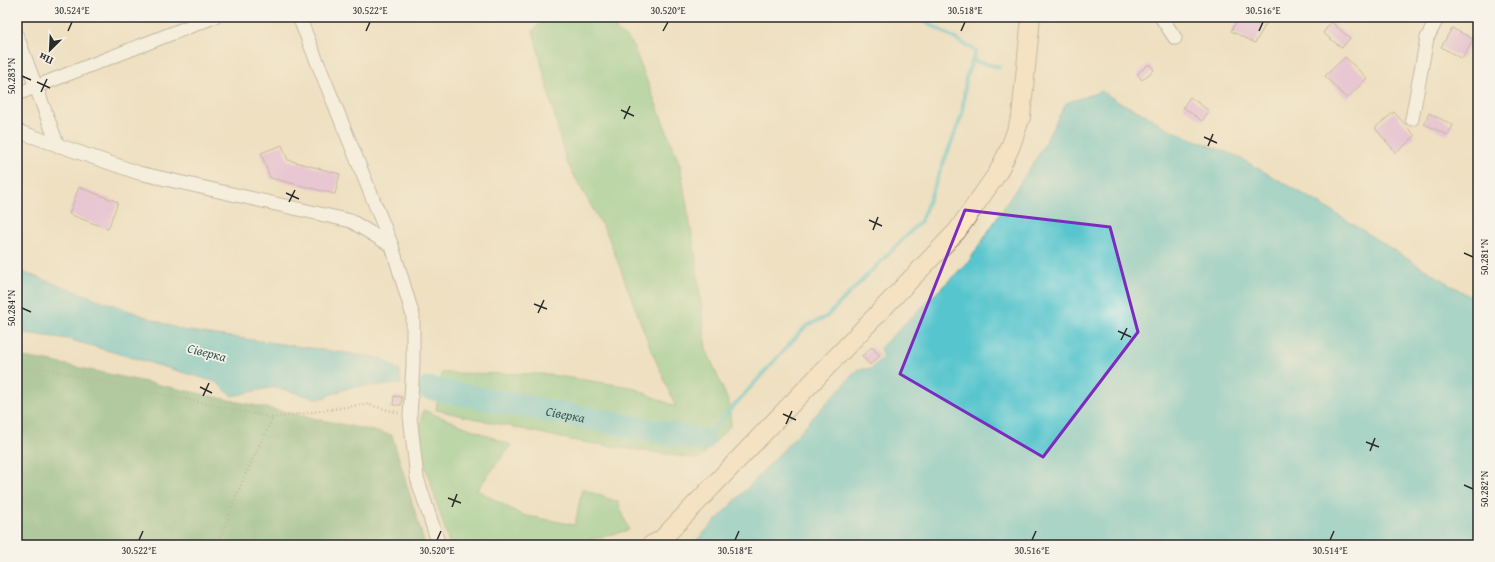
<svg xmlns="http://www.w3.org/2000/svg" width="1495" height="562" font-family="'Gentium Book Plus',serif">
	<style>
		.green { fill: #80ca87; stroke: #567a59 }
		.forest { fill: #68ae74; stroke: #4a6c50 }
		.water { fill: #57c5cd; stroke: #41787c }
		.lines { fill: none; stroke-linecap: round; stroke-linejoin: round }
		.stream { stroke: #57c5cd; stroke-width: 4 }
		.river { stroke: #57c5cd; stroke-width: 23 }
		.building { fill: #dfa6e7 }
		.street-casing { stroke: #8d8676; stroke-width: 15 }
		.secondary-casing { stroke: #8d8676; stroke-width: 20 }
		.path { stroke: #8d8676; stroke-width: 2.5; stroke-dasharray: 1 3; stroke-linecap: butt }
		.street { stroke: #fff; stroke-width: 13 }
		.secondary { stroke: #fde5c5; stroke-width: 18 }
		.marked { fill: none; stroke: #7b2cbf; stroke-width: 3; stroke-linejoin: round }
		.ticks { fill: none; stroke: #2b2b2b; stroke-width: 1.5 }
		.labels { text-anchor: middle; stroke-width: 3.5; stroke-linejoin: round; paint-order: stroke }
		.water-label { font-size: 13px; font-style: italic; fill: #38595c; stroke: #f7f3e8 }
		.neatline { fill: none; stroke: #2b2b2b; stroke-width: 1.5 }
		.ticks-label { font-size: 10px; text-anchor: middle; fill: #2b2b2b }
	</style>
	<rect width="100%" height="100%" fill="#f7f3e8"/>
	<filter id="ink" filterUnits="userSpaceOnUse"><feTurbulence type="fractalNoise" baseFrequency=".025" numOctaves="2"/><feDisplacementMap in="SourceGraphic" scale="8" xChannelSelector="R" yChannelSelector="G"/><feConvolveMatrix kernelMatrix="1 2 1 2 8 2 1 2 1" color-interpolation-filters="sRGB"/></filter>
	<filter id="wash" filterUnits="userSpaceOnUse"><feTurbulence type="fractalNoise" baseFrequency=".012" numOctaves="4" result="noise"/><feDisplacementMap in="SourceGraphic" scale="16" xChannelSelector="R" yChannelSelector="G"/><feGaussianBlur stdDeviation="0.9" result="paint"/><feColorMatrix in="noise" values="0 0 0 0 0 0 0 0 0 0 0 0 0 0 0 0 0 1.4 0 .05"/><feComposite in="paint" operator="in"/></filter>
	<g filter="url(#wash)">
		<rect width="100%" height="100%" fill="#efe0c1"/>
		<path class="green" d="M548,17H602L632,43L680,165L696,259L706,349L729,403L731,425L699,459L576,441L436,410L442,373L544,374L631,387L676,407L650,347L608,236L566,161L533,30Z
			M423,410L511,445L477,490L522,515L575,525L582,489L618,502L629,530L572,544L450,545L418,443Z"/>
		<path class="forest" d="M17,356L48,361L392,435L425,545H17Z"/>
		<path class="water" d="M1102,91L1117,101L1146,115L1168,129L1236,156L1316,201L1411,261L1478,301V545H692L759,476L858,369H871L883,357L880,348L969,261L1039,154L1066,103Z
			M17,270L182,330L381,358L400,371L401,384L351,387L319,399L274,387L232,396L216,382L68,339L17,332Z"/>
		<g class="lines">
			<path class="stream" d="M973,61L999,67
				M703,440L806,326L826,317L921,221L962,115L966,78L976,51L918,17"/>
			<path class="river" id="s1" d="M428,388L703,440"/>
		</g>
		<g id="blocks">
			<path class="building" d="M1239,17H1270L1255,43L1231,31Z
				M1331,22L1350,38L1342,48L1323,33Z
				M1452,28L1473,39L1462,59L1441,47Z
				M1345,57L1367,78L1347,99L1325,76Z
				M1149,64L1154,70L1142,80L1137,74Z
				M1190,97L1209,111L1202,121L1183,107Z
				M1394,112L1415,136L1396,153L1375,128Z
				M1429,113L1453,125L1448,135L1424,124Z
				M282,145L288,160L340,174L335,194L270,178L261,153Z
				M79,187L118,202L108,229L69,214Z
				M872,347L880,356L870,365L862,356Z
				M394,396L402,397L401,405H393Z"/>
		</g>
	</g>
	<g filter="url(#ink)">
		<use href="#blocks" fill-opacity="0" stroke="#8d8676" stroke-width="1"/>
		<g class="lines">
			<g class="street-casing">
				<path id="street" d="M299,17L392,246
					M1161,17L1175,38
					M17,36L58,146
					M17,94L214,17
					M1412,119L1427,38L1438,17
					M17,131L139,173L351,221L392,246L413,316V364L410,416L417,478L439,545"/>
			</g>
			<g class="secondary-casing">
				<path id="secondary" d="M651,545L661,540L957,231L997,174L1010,148L1021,117L1031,17"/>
			</g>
			<path class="path" d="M17,368L45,369L273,418L366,404L399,413
				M17,488L40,538L39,545
				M217,545L244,477L273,418"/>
			<use href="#street" class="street"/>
			<use href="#secondary" class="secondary"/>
		</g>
	</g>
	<path d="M0 0H1495V562H0ZM965,210L1110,227L1138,332L1043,457L900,374Z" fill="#efe0c1" fill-opacity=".55" fill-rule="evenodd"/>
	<path class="marked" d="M965,210L1110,227L1138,332L1043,457L900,374Z"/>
	<path class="ticks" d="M68,31L72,22M366,31L370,22M663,31L668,22M961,31L965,22M1259,31L1263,22M22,76L31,80M37,82L50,88M41,92L47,79M621,110L634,116M624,119L630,106M1204,137L1217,143M1208,146L1213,134M286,193L299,199M289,202L295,190M869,220L882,226M873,230L878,217M1464,253L1473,257M534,304L547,309M22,308L31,312M538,313L544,300M1118,331L1131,337M1121,340L1127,328M200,387L212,393M203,396L209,383M783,414L796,420M786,424L792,411M1366,442L1379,447M1370,451L1375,438M1464,485L1473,489M448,498L461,503M452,507L457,494M139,540L143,531M437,540L441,531M735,540L739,531M1032,540L1036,531M1330,540L1334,531"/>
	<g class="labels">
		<g class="water-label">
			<text transform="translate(207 352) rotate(14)" y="5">Сіверка</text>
			<text dy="5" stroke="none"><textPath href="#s1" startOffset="140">Сіверка</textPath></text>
		</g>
	</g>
	<rect width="1495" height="562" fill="none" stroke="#f7f3e8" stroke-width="44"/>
	<g transform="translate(50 50) rotate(204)" stroke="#f7f3e8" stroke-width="3" paint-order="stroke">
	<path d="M0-3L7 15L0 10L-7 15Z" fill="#2b2b2b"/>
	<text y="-6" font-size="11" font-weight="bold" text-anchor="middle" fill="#2b2b2b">Пн</text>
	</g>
	<rect x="22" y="22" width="1451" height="518" class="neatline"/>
	<g class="ticks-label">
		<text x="72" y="14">30.524°E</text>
		<text x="370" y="14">30.522°E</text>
		<text x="668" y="14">30.520°E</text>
		<text x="965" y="14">30.518°E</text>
		<text x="1263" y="14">30.516°E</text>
		<text transform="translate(11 76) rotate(-90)" y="4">50.283°N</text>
		<text transform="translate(1484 257) rotate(-90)" y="4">50.281°N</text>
		<text transform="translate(11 308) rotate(-90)" y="4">50.284°N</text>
		<text transform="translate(1484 489) rotate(-90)" y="4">50.282°N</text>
		<text x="139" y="554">30.522°E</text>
		<text x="437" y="554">30.520°E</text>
		<text x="735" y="554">30.518°E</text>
		<text x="1032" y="554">30.516°E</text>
		<text x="1330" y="554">30.514°E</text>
	</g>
</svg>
